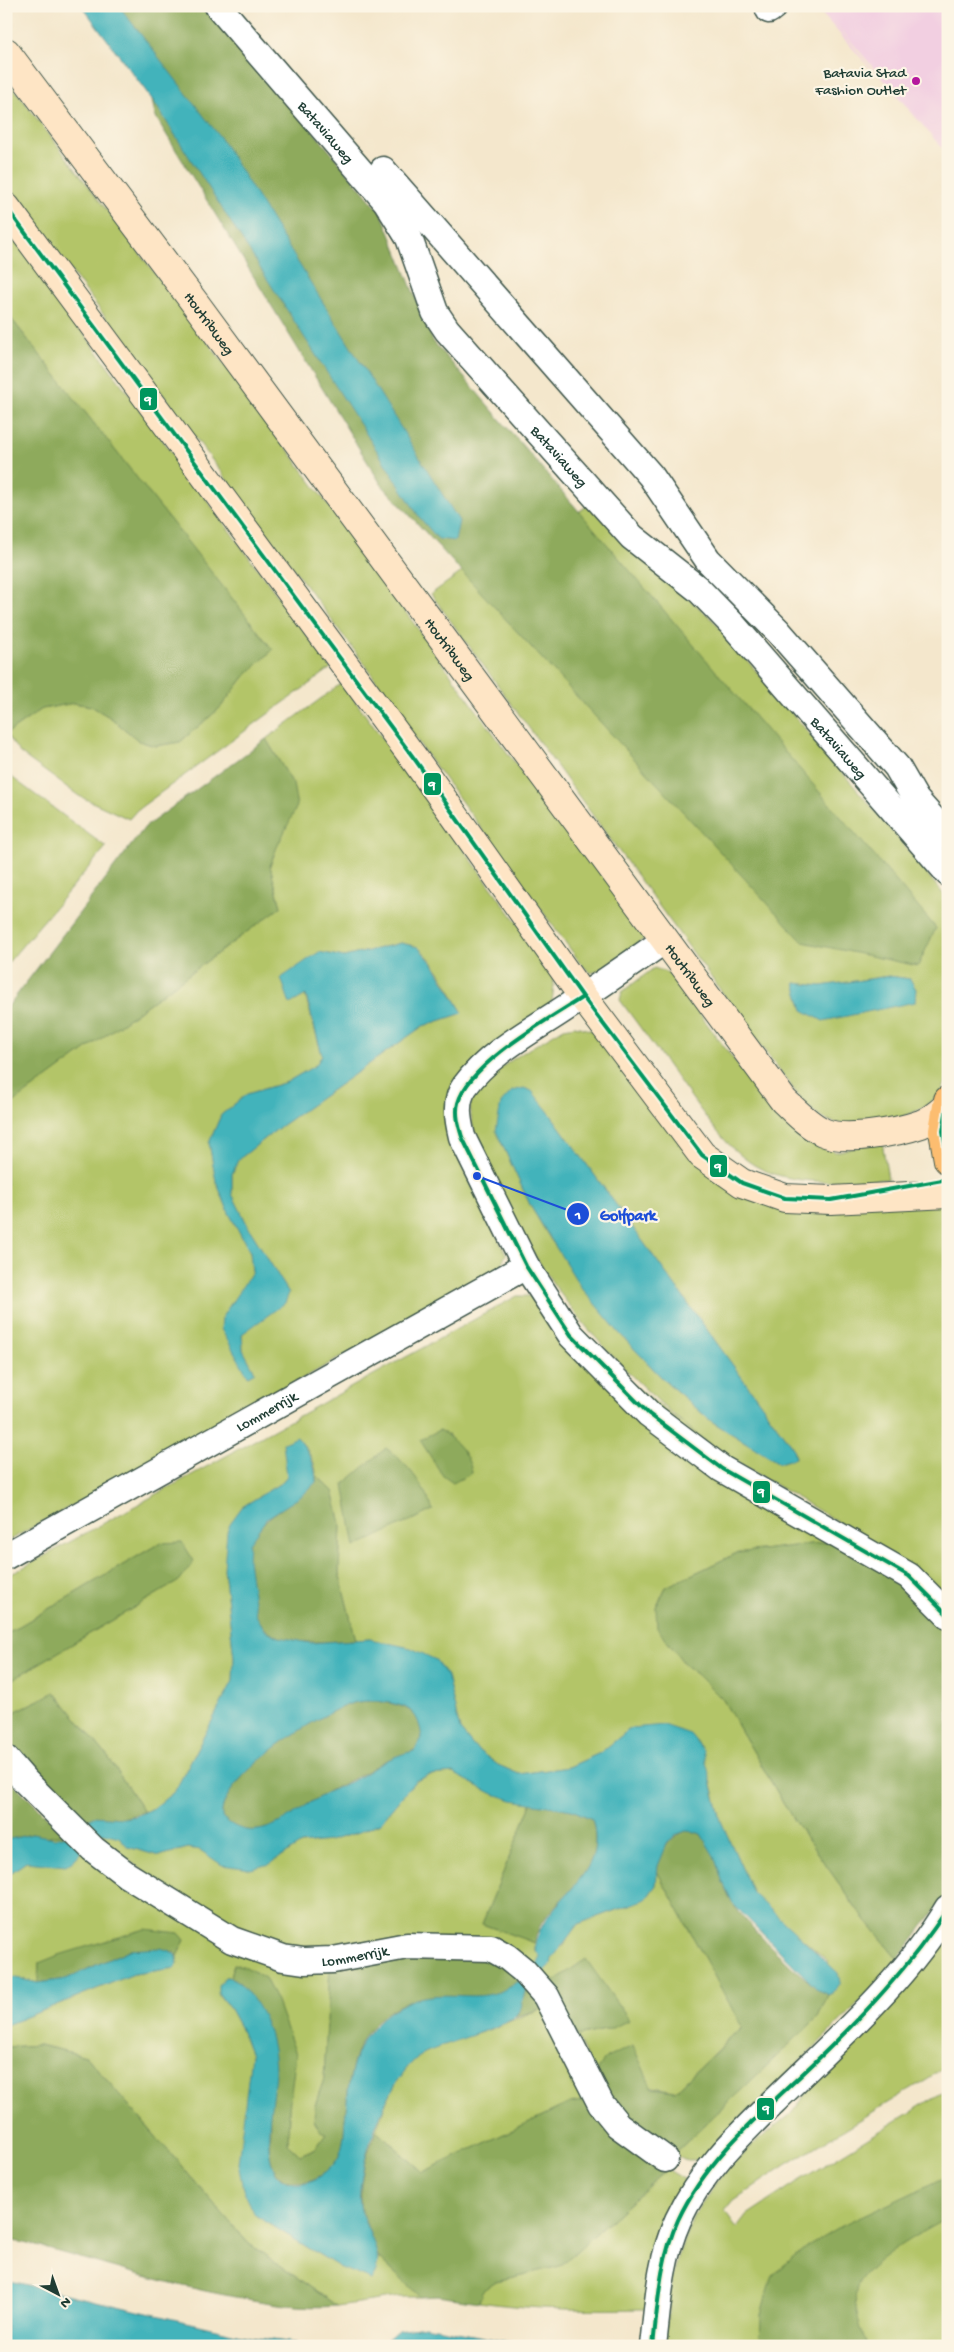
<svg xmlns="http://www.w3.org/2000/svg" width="954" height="2352" font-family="'Gochi Hand',sans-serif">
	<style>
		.built { fill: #f2cfe1 }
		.green { fill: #b3c568; stroke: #69814e; fill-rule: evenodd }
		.forest { fill: #8eaa5c; stroke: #567448 }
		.water { fill: #43b3bb; stroke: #317878; fill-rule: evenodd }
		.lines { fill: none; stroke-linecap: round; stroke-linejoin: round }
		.street-casing { stroke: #3f564b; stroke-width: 29 }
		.secondary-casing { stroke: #3f564b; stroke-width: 30 }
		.primary-casing { stroke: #3f564b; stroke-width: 30 }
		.street { stroke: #fff; stroke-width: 26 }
		.secondary { stroke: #fee5c5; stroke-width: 28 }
		.primary { stroke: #fcbd6f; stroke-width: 28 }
		.bus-1-casing { stroke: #fcf5e5; stroke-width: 8 }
		.bus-1 { stroke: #00965e; stroke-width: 4 }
		.poi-dot { fill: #b5179e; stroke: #fcf5e5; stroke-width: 2 }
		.labels { text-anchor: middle; stroke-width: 4.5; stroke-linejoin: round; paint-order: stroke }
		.poi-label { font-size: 15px; fill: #1f3d34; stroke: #fcf5e5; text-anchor: end }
		.street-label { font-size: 15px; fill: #1f3d34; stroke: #fcf5e5 }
		.leader { fill: none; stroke: #1d4ed8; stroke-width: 2 }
		.callout-dot { fill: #1d4ed8; stroke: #fcf5e5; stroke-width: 2 }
		.mark-label { font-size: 15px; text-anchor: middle; font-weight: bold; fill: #fff }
		.callout-label { font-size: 16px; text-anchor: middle; font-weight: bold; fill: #1d4ed8; stroke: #fcf5e5; stroke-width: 4.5; stroke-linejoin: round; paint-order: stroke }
		.line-badge { stroke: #fcf5e5; stroke-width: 2 }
		.badge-label { font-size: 14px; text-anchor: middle; font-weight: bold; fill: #fff }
	</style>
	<rect width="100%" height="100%" fill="#fcf5e5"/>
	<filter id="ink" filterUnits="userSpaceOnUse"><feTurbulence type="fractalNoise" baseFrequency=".02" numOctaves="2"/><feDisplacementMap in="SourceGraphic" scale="10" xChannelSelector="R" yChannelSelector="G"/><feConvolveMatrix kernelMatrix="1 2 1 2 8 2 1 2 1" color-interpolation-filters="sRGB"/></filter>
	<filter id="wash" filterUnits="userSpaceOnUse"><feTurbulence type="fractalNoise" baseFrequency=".0096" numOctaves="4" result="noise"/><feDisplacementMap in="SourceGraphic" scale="20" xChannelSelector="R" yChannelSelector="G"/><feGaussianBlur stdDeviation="1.12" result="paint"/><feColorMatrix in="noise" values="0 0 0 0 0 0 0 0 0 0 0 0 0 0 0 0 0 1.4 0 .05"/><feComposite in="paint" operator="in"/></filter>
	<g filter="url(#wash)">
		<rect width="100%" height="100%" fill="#f4e7cc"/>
		<path class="built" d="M815,6H948V155L831,18L879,78Z"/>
		<path class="green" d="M6,78L257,407L570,839L637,909L651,930L645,938L600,970L591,973L582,965L425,752L366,666L6,184Z
			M6,228L331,668L137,810L129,819L79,796L20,753L6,734L42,709L74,703L91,706L111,718L139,741L155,746L180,742L220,708L244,677L272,650L6,312Z
			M588,505L642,557L712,619L898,838L948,900V1078C946,1082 944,1088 941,1092C921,1118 861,1133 830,1121C807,1113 791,1084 776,1066L431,594L473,564L534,544ZM889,976L910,979L916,989L803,1010L795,983L821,986Z
			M342,683L551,969L554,985L552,1002L448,1124L461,1164L506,1254L499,1270L6,1542V1108L281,907L270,866L293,784L266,739ZM401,943C406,944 411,945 416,947C433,954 453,997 463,1013L423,1026L281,1126L238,1160L232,1174V1194L250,1230L289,1293L242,1334L243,1350L255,1372L248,1376L236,1353L240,1292L252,1272L250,1252L229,1213L216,1181L209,1143L221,1115L247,1094L287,1082L316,1065L322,1055L305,995L290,1003L319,952L344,957Z
			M6,773L106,847L6,965Z
			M654,968L669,973L764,1100L803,1141L836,1152L882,1141L888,1179C848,1182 790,1187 754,1165C725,1147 703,1113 683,1086C662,1057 641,1029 620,1000L622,992Z
			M575,1026L598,1032L729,1188L948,1202V1597L880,1547L712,1447C642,1390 583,1333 535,1256C519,1232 508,1204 495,1178C487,1163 466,1120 471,1103C482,1072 537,1045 564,1028ZM548,1111L793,1448L795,1458L779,1463L711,1421L665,1381L620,1334L550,1239L531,1207L496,1131Z
			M517,1296H530L550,1321L835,1541L737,1553L666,1587L656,1607L686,1666L697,1674L723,1700L793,1819L860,1913L898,1959L870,1991L703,2160H684L674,2154L818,2017L828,1995L836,1991L827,1960L783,1923L753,1893L721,1821L711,1780L631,1728L600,1753L569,1767L519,1774L498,1765L475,1748L460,1730L447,1676L370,1639L356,1640L339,1573L341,1524L333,1491L316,1475C317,1462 305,1446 297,1437L287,1462V1476L281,1483L242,1507L224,1569L234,1658L233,1681L175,1791L154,1808L144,1812L108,1757L55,1692L6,1716V1683L179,1581L194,1561L160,1543L6,1634V1577ZM448,1434L472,1473L453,1482Z
			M453,1773C484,1786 497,1798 532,1802L482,1924L535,1943V1951L564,1946L570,1932L578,1924L646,1899L656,1885L657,1871L742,2026L675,2091L595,2076L577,2036L610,2029L548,1985L326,1950L281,1946L208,1916L84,1829L118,1824L119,1837L128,1847L159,1856L188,1848L200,1850L211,1857L287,1852L301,1844L329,1841L359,1832L380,1823L415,1781L430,1775Z
			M64,1834L138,1895L330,1967L324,2079L315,2105L326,2134L316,2148L300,2155L288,2145L289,2108L246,1967L234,1964L231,1977H225L218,1994L230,2009L240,2027L251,2055L246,2103L255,2215L341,2268L378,2260V2257L420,2297H399L337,2306L248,2243L86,2056L40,2045L6,2047V2025L134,1974L175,1968L178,1964L177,1956L185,1940L39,1963L38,1983L12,1977L6,1972V1876L26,1862L42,1837Z
			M948,1926V2066L786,2165L734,2200L725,2211L737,2228L747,2215L797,2182L948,2089V2346H664L672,2281L679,2253L693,2217L722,2174L757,2141L790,2115L830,2064Z
			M544,2008L588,2100L570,2103L423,2172L376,2130C385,2105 397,2070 421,2055C442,2041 471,2037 494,2028C511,2021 526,2014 544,2008Z
			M667,2169L687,2181L646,2309C590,2310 535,2310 479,2302L481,2291L496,2281L560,2266Z"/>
		<path class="forest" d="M91,6H209L382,214L433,341L936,928L918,966L803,942L381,484L155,116L147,71Z
			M6,312L273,650L244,677L220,708L180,742L155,746L139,741L111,718L91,706L74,703L42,709L6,734Z
			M266,739L293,784L297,806L277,847L270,866L281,907L6,1108V1009L145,827Z
			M439,1430C454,1438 470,1456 472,1473L453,1483L443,1476L420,1440Z
			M386,1448C410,1466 422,1483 433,1510L355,1547L344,1484Z
			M316,1475L333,1491L341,1524L339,1573L356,1640C327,1641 269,1651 256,1615C253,1607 253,1597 252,1589C250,1575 244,1556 249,1543C256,1520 298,1500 316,1482Z
			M835,1541L870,1562L948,1623V1893L898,1959L860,1913L793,1819L723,1700L697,1674L686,1666L657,1628L656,1607L666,1587L737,1553Z
			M182,1542L194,1561L179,1581L6,1683V1634L160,1543Z
			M55,1692L108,1757L144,1812L84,1829L6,1749V1716Z
			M376,1701C397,1704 418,1707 422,1731C422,1736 422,1741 419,1746C414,1754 389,1757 379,1764C359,1777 338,1785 319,1797C297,1811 279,1829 252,1831C239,1832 231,1825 222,1817C216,1780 320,1712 353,1703C360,1701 369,1701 376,1701Z
			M6,1776L64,1834L42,1837L32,1834L6,1840Z
			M532,1802L572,1810L592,1819C611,1883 538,1900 535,1943L482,1924Z
			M689,1830L701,1834C706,1841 711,1849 715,1857C721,1873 724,1889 733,1904C747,1925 806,1984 828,1995L818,2017L674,2154L629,2123L595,2076L604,2059L633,2046L652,2088L675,2091L742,2027L657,1871C659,1851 670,1836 689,1830Z
			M145,1929L179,1933L185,1940L177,1956L174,1952L129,1950L66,1979L38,1983L39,1963L59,1955Z
			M463,1954L504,1963L544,2008L515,2017L518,2013L504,1990C460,2011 421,1978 375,2023C350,2048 348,2089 345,2122C344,2132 344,2147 339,2156C329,2175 309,2185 289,2181C284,2180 278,2175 275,2170C265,2153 272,2131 269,2114C263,2070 250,2027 241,1984L231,1977L234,1964L246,1967L265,1978L277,2002L296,2054L289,2108L288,2144L300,2155L316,2148L326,2134L322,2133L314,2120L315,2105L324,2079L330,1967L422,1955Z
			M586,1959L629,2020L610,2029L577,2036L548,1985Z
			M39,2045L86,2056L248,2243L337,2306C302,2309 269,2303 235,2297C163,2284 95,2261 25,2243L6,2240V2047Z
			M588,2100L667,2169L560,2266L496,2281L482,2291L479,2302L437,2296L420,2297L378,2257L360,2206L361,2184L365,2161L376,2130L423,2172L570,2103Z
			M948,2176V2218C926,2229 860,2265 856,2290C853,2310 861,2328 868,2346H760L761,2314L772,2275L805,2248L842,2226Z"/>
		<path class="water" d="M82,6H119L220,137L459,521L455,541L438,539L420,518L154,102Z
			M401,943L418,947L433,964L463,1013L423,1026L281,1126L238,1160L232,1174V1194L250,1230L289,1293L285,1303L242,1334L243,1350L255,1372L248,1376L221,1329L222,1317L252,1272L250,1252L229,1213L216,1181L209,1143L221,1115L247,1094L287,1082L316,1065L322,1055L306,995L290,1004L281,978L319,952L344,957Z
			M889,976L910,979L916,989L915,1002L823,1021L803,1010L795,983L821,986Z
			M524,1088L532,1091L548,1111L793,1448L795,1458L779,1463L711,1421L665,1381L620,1334L580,1286L531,1207L496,1131L501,1103L512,1091Z
			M297,1437C308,1450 316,1464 316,1482L303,1495L267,1518L249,1543L248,1560L256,1615L265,1630L279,1637L310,1643L370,1639L411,1648L436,1660L447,1676L460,1730L475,1748L498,1765L519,1774L569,1767L600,1753L631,1728L664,1725L690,1734L703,1750L721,1821L753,1893L838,1973L840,1982L836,1991L828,1995L818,1990L733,1904L722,1880L714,1856L701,1834L689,1830L675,1835L667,1844L658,1866L656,1885L646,1899L578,1924L552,1959L551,1965L525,1991L521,2008L513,2019C490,2030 466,2037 442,2046C436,2049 427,2051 421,2055C389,2075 355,2169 360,2206C364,2231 389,2256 371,2280L341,2268L255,2215L243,2189L238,2163L251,2055L240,2027L230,2009L218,1993V1986L225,1977C235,1977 242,1985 248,1993C266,2014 274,2042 275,2070C275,2094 255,2168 286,2181C306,2189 330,2174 339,2156C345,2143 344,2124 346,2111C350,2070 355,2037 390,2012C401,2005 411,1999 424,1997C465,1990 488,2008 524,1976C531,1970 539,1966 540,1956L535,1951C538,1898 611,1882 592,1819L572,1810L512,1800L491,1793L453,1773L430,1775L415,1781L380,1823L359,1832L329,1841L301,1844L270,1864L251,1869L222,1865L200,1850L188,1848L159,1856L128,1847L119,1837L104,1833L96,1835L74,1860L66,1866L26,1862L6,1876V1840L32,1834L54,1838L67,1835L93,1816L123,1818L136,1816L154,1808L175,1791L233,1681L234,1658L224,1569L227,1532L231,1522L242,1507L281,1483L287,1476L283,1443ZM376,1701C404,1705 418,1706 422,1738L414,1751C388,1757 381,1764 359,1777C347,1784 333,1789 321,1796C290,1814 257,1850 222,1817C216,1780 320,1712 353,1703C360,1701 369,1701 376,1701Z
			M160,1948C171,1951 177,1952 178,1964L175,1968L134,1974L6,2025V1972L12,1977L38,1983L66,1979L129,1950Z
			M6,2280L250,2337L317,2346H6Z
			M425,2326L531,2346H375L384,2342L398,2330Z"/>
	</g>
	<g filter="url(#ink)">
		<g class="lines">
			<g class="street-casing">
				<g id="street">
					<path id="s1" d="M218,6L386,201L409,238L435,312L447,330L632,537L698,589L733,625L948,873"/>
					<path d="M769,10L774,6"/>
					<path d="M383,170L651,476L708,560L778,631L897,767L916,800L948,836"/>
					<path d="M665,940C632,963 598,987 564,1009C531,1031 489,1053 465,1086C454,1101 458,1120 462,1137L526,1266L571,1335L649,1414L722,1469L909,1576L948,1615"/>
					<path id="s2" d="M6,1556L526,1266"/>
					<path id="s3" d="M6,1759L25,1781L93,1849L127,1875L232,1940L283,1958L304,1961L333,1960L407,1946L491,1948L507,1957L523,1970L546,1996L601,2104L618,2125L665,2159"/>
					<path d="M653,2346C658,2303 660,2260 678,2220C699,2174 737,2137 773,2102C834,2042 904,1982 948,1908"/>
				</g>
			</g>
			<g class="secondary-casing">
				<g id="secondary">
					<path id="s4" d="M6,52L198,307L784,1101C796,1112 808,1125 823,1132C845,1142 898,1132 921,1124C931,1120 938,1114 946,1107"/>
					<path d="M6,207L416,761L583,997L702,1155L742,1183L785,1198L831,1200L948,1194"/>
				</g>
			</g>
			<g class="primary-casing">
				<path id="primary" d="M948,1100L943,1131L948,1160"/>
			</g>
			<use href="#street" class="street"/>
			<use href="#secondary" class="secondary"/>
			<use href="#primary" class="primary"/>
			<g class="bus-1-casing">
				<path id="bus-1" d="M6,207L416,761L583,997L702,1155L742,1183L785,1198L831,1200L948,1179
					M583,997C549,1019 469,1063 458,1103C455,1114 459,1127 462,1137L526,1266L571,1335L649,1414L722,1469L909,1576L948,1615
					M948,1102L943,1131L948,1159
					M653,2346C658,2303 660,2259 678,2220C707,2157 765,2110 814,2063C864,2015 910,1966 948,1908"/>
			</g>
			<use href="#bus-1" class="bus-1"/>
		</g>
	</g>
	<circle class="poi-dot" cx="916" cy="81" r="5"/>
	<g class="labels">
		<g class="poi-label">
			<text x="906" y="77">Batavia Stad<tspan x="906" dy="17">Fashion Outlet</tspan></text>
		</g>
		<g class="street-label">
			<text dy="5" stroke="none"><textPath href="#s1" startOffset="166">Bataviaweg</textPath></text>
			<text dy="5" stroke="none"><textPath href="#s4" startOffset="339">Houtribweg</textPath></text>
			<text dy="5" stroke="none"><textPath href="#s1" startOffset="570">Bataviaweg</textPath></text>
			<text dy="5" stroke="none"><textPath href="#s4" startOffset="744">Houtribweg</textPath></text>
			<text dy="5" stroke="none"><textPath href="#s1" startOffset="975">Bataviaweg</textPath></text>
			<text dy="5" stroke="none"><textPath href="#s4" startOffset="1149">Houtribweg</textPath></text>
			<text dy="5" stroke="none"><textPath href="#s2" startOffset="298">Lommerrijk</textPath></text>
			<text dy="5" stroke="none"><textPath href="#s3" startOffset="418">Lommerrijk</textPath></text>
		</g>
	</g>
	<path class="leader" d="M477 1176L578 1214"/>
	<g class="callout-dot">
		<circle cx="477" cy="1176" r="5"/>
		<circle cx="578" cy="1214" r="12"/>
	</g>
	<g class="mark-label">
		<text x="578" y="1219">1</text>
	</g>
	<g class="callout-label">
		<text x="628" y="1220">Golfpark</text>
	</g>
	<g class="line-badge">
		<rect x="139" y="387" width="19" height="24" rx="5" fill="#00965e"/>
		<rect x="423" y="772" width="19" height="24" rx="5" fill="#00965e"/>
		<rect x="709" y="1154" width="19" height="24" rx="5" fill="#00965e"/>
		<rect x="752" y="1480" width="19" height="24" rx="5" fill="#00965e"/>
		<rect x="756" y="2097" width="19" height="24" rx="5" fill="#00965e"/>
	</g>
	<g class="badge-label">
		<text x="148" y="404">9</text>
		<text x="432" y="789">9</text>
		<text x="718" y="1171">9</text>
		<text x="761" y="1496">9</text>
		<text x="766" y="2113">9</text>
	</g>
	<rect width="954" height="2352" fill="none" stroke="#fcf5e5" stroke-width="25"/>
	<g transform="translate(58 2294) rotate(139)" stroke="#fcf5e5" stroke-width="4" paint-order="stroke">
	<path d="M0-4L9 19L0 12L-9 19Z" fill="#1f3d34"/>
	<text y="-8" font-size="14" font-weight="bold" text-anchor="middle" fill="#1f3d34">N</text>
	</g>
</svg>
